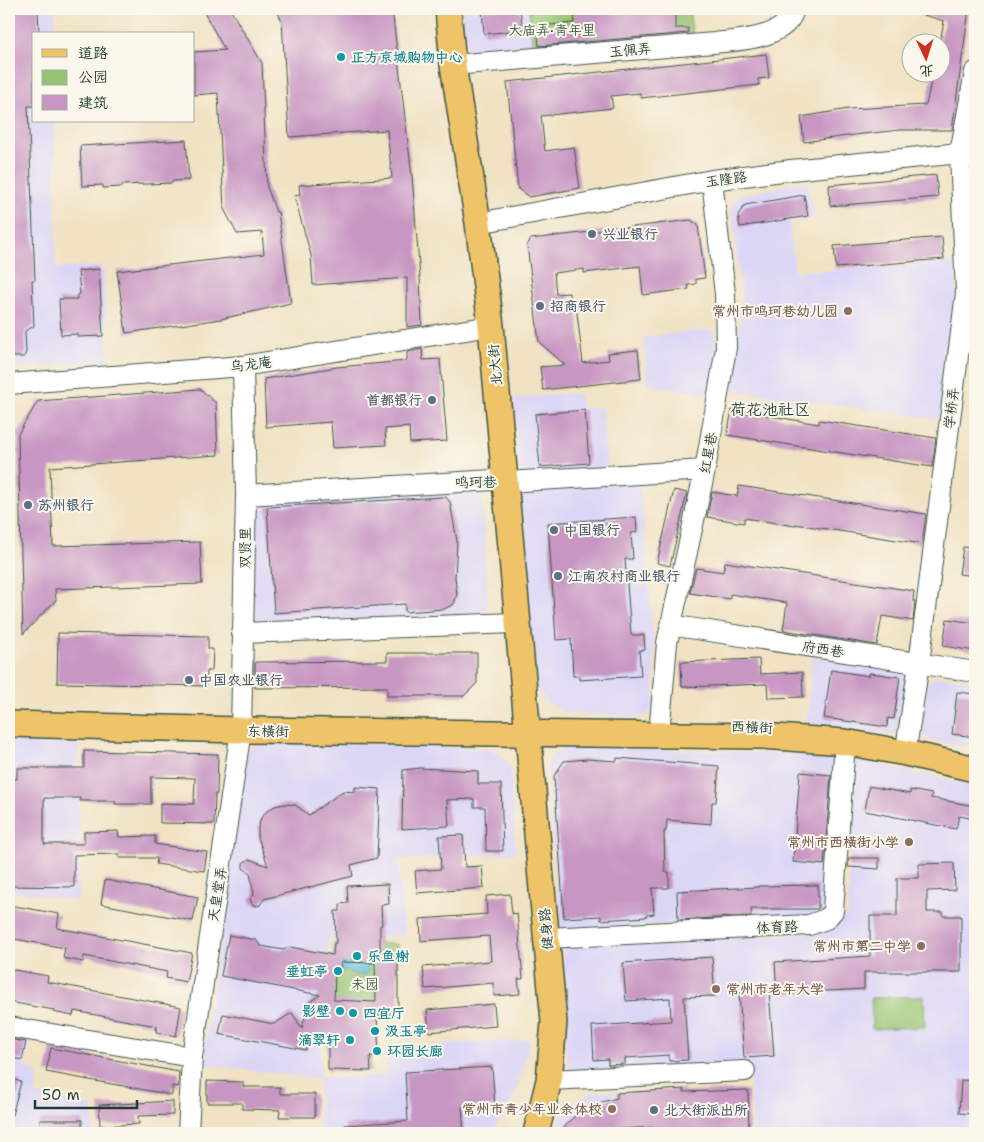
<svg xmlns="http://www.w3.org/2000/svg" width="984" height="1142" font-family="'Shantell Sans','LXGW WenKai TC',sans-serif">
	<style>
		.built { fill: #dcd6f6 }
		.green { fill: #96c372; stroke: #5a8053 }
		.water { fill: #57bbd5; stroke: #3b7c84 }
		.building { fill: #c796c2; fill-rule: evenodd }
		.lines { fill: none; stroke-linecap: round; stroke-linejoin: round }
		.minor-casing { stroke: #3e5649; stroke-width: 22 }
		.major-casing { stroke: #3e5649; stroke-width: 28 }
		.minor { stroke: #fff; stroke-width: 20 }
		.major { stroke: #efc469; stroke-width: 25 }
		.culture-dot { fill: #0f9aa8; stroke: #fbf7ec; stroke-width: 2 }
		.service-dot { fill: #5c6f8a; stroke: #fbf7ec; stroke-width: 2 }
		.education-dot { fill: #8d6e63; stroke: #fbf7ec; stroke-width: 2 }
		.labels { text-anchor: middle; stroke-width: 4; stroke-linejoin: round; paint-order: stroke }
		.park-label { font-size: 14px; fill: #3d5e44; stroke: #fbf7ec }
		.street-label { font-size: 14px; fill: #1f3d34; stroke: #fbf7ec }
		.culture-label { font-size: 14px; font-weight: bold; fill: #0d838f; stroke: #fbf7ec; text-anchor: start }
		.service-label { font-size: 14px; font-weight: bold; fill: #4e5e75; stroke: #fbf7ec; text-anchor: start }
		.education-label { font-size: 14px; font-weight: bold; fill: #785e54; stroke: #fbf7ec; text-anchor: end }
		.quarter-label { font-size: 16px; fill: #1f3d34; stroke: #fbf7ec }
	</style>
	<rect width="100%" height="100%" fill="#fbf7ec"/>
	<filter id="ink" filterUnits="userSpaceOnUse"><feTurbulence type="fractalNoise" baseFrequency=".02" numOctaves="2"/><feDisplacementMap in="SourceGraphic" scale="10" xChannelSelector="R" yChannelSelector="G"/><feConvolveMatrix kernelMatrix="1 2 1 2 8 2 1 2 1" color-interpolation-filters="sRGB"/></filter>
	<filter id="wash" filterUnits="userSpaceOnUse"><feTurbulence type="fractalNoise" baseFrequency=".0096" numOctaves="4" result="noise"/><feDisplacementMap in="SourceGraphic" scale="20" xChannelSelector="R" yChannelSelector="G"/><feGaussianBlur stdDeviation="1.12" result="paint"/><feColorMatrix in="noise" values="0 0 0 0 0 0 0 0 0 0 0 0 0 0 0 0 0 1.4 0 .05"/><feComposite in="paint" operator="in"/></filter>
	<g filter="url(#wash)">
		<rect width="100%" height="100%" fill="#f0e2c3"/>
		<path class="built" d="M9,9H55V34H34V121H55L56,268L99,266L104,272L108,361L32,367L14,365L9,361Z
			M461,9H529L533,52L480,56L469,52L465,43Z
			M808,181L814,218L789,222L795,272L956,262V325L945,420L732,390L742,298L731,207L740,195Z
			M713,329L717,352L712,395L648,385L643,337Z
			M579,393L581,408L602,407L607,470L528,476L519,467L514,399Z
			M640,481L654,647V708L643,717L568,713L548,703L537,691L532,673L515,499L520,492Z
			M471,487L482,495L488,604L482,614L258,621L252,613L253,509L260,501Z
			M812,657L902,669L907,675L900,731L893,735L807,723Z
			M936,676L975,681V748L930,740L920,731L928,682Z
			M16,736H78L79,825L78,901L9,890V738Z
			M259,742L387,745L486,749L501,753L510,766L516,853L398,860L405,936L328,938L320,1078L387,1076L386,1047L530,1040L518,1085L508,1109L492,1133H320L319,1079L202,1064L246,753Z
			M571,746L838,756L828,908L809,917L560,930L548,773V760L558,751Z
			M853,760L975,786V1133H753L749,1063L575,1071L567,1066L563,945L817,933L848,913Z
			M9,1032L30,1036L24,1067L37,1072L36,1094L93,1107V1133H9Z
			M615,1090L617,1133H554L557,1121L572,1104L591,1093Z"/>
		<path class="green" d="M529,9H689L694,42L533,52Z
			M334,943L397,944L398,1015H377L379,1056H371V1071L328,1070V1038Z
			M924,996L925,1027L872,1029L871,998Z"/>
		<path class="water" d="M340,960L349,961L350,964L359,965L367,963L368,973C361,977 352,975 346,970L341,972V968L339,965Z"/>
		<g id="blocks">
			<path class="building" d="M9,9H38L39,34H34V106H28L35,280H32L34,326L25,331L26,352L24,357H14L9,353Z
				M202,9H230L262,63L267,187L276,212H278L291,303L221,319L126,333L117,271L264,254L262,232L237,234L224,209L218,93L194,95V52L225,50Z
				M276,9H392L412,176L420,278L422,325L407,327V278L313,285L311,255L294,196L300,195L299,185L392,178L387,130L289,137L282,21Z
				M482,9H520L523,30L484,34Z
				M575,9H675V28H688V33L539,46L537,26L574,23Z
				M914,9H969L952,130H900L854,135L804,142L801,117L848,109L926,105L933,72H942V42H940L944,21L914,12Z
				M766,54L769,78L758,79L759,85L641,98L640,93L611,96L613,108L541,116L545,151L574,147L580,188L529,197L518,189L507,82Z
				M186,140L189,180L173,181L172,183L122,185V187L103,188V185L82,186L80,146Z
				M936,175L938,197L830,206L829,185Z
				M804,195L808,216L740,227L738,215L745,205Z
				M691,220L698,225L705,278L696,279V284L688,285L689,289L643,295L640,266L584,273V269L554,273L556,294L569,293L570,305H576L583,363L609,360L608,353L638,350L641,379L543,390L540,367L565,365L539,342L527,245L531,239Z
				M942,237L944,259L836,268L834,246Z
				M99,269L103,336L78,337V334L61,335L59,299H77V295L80,294L78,271Z
				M422,349L423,360L440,359L447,441L410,443L409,427L385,429L386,445L333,448L331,422L266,427L264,379L337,367L407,361V352Z
				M200,389L216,403L218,455L50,467L53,546L200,542L202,584L55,589L56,600L23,634L18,434L38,401Z
				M585,410L589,463L540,467L535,414Z
				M732,410L819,424V420L936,438L932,467L727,435Z
				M739,486L926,514L922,544L795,524V526L744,518V523L707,517L712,492L737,496Z
				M674,490L687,493L670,566L657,563Z
				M442,497H446L450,502L457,541L455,577L457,595L454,604L444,609L405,612V604L274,613L267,507Z
				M636,517L637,532L631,533L633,559H625L631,635H644L645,650H639L641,676L579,680V676H573L571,639L556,640L548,523Z
				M963,547L975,548V576L959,574Z
				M725,562L914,591L913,601H915L913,621L882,616L877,645L783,630L787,603L730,594V599L690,593L696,568L723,572Z
				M947,619L975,623V651L943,646Z
				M58,633L208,636V649H213L212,671H207L206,686L57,683Z
				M387,653H477V683L464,696H387V687L255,688V662L387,661Z
				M759,659L760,674L802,672L803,697L768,698L767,684L682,687L681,662Z
				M831,670L869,676L870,673L900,677L894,719L888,718L887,727L824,718Z
				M957,692L975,694V737L952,734Z
				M84,751L218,754L217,794H215L214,824L160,823V803L194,804L195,778L151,777V804H115V801H80V798H44V844H84V832L118,831L119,837L155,836V844L207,852L204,871L156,864L157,858H119V854L74,855V887L9,886V779H17V768H84Z
				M617,758L719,766L716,802H712L711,824L667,820L666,831H664L665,872H669V888H652L654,914L646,915V917L601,920V916L564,918L554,776L564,761L587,759L617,761Z
				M420,768L478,771V784H501L503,851H486L485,807H474V799L447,800L449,826L402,829L403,770Z
				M800,772L831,775L824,865L793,862Z
				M869,786L910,794V790L932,794L931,798L975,806V819L959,816L956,829L865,811Z
				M355,787L380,789L377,858L351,865L353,876L264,899L260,905L257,906L252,904L250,899L254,895L250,873L243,868V863L249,859L268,866L258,837V828L261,818L267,811L275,806L285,804L295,805L309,815L343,791L355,792Z
				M463,835L465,867L482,866L484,888L417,893L415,871L441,869L439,836Z
				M849,858H879V869L848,867Z
				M954,863L955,890L927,891V912H943V916H961V972H864V989L777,994L775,962L870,956V916H897V878H919V864Z
				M105,880L198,897L193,921L101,904Z
				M388,884L389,904L381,905L382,925L380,926V958L398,957V1015H377L379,1056H370L371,1071L328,1070V1038L308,1036L306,1050L219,1034L223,1014L274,1024L292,1013L302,1028L308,1003L320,995L221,976L229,935L256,940L261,946L283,950L290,947L333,955L334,943H336L335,911H340V904L348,903L347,886ZM341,962L375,963L376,1002L334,1000L335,974H340Z
				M818,885V909H751V916L678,920L677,891L758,887V886Z
				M510,894L512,914L517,913L523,979H518L520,994L494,996L493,983L425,989L423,967L491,961L489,936L421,941L420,919L487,914L486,896Z
				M9,905L59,914L57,928L192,953L186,982L166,978L167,972L84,956L83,962L63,958L65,948L9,938Z
				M712,957L715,996L684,997L688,1060L669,1061V1055L625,1058V1064L608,1065V1059L594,1060L592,1026L671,1021L670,998L626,1001L623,963Z
				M9,969L48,976L47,982L181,1007L176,1036L156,1032L157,1026L74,1011L73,1016L53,1012L54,1010L9,1002Z
				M769,991L774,1056L744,1058L739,993Z
				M494,1004L496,1026L429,1032L427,1010Z
				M9,1039L26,1042L22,1060L9,1057Z
				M51,1048L179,1072L178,1087L172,1086V1095L46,1072Z
				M492,1067L495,1106L462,1107L464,1133H345V1125L408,1121L405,1072Z
				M9,1078L21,1082L12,1115L9,1114Z
				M961,1080L975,1081V1114L959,1113Z
				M207,1081L243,1082V1087H280V1094H315V1117H279L280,1110L242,1109V1103H207Z
				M684,1089V1092L748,1090L749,1133H658L657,1127L600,1130L602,1133H559L578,1113L594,1104L617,1098V1093Z
				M173,1101V1115L138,1116L139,1124L100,1126L99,1105Z
				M40,1120H82V1133H39Z"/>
		</g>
	</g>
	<g filter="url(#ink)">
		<use href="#blocks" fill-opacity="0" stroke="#3e5649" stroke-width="1"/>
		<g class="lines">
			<g class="minor-casing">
				<path id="minor" d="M453,65L714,43C739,40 787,39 794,9
					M478,223L712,180L791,170L960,153L975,156
					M9,384L243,366L491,326
					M246,495L494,480L506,482L705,470
					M670,625L975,672
					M242,633L518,623
					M660,723L667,643L705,470L726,348L725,294L712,180
					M907,742L919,664L966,293L960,153L975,72
					M546,938L809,925L826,919L833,911L845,742
					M9,1027L192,1057
					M549,1080L745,1071
					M188,1133L192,1057L241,730L246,495L243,366"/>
			</g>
			<g class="major-casing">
				<path id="major" d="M448,9L453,65L478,223L491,326L554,1022L549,1080L536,1133
					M9,724L241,730L762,736L845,742L906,753L975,769"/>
			</g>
			<use href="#minor" class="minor"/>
			<use href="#major" class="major"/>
		</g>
	</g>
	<g class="culture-dot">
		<circle cx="341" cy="57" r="5"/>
		<circle cx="357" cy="956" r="5"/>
		<circle cx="338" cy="971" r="5"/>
		<circle cx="340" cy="1011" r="5"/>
		<circle cx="353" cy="1013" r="5"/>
		<circle cx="375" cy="1031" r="5"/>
		<circle cx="350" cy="1040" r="5"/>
		<circle cx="377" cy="1051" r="5"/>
	</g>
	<g class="service-dot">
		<circle cx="592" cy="234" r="5"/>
		<circle cx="540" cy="306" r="5"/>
		<circle cx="432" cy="400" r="5"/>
		<circle cx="28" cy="505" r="5"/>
		<circle cx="554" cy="530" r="5"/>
		<circle cx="558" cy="576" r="5"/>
		<circle cx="189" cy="680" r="5"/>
		<circle cx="654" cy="1110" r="5"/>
	</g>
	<g class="education-dot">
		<circle cx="848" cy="311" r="5"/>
		<circle cx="909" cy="842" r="5"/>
		<circle cx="921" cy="946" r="5"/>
		<circle cx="716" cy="989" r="5"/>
		<circle cx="612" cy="1109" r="5"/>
	</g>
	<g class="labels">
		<g class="park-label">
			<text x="552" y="35">大庙弄·青年里</text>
			<text x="365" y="989">未园</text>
		</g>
		<g class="street-label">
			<text transform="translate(630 50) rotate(-5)" y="5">玉佩弄</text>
			<text transform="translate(726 179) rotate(-8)" y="5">玉隆路</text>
			<text transform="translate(251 364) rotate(-7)" y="5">乌龙庵</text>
			<text transform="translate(495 365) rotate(-95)" y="5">北大街</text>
			<text transform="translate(951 408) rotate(-83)" y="5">学桥弄</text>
			<text transform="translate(708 453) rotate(-80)" y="5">红星巷</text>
			<text transform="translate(476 482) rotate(-1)" y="5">鸣珂巷</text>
			<text transform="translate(245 548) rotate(-89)" y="5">双贤里</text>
			<text transform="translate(823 649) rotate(9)" y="5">府西巷</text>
			<text transform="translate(752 727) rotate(3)" y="5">西横街</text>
			<text transform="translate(268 731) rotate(1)" y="5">东横街</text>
			<text transform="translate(217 894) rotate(-81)" y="5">天皇堂弄</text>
			<text transform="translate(777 927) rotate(-3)" y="5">体育路</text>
			<text transform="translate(546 929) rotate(-95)" y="5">健身路</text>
		</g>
		<g class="culture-label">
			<text x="351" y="62">正方京城购物中心</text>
			<text x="367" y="961">乐鱼榭</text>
			<text x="328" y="976" text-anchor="end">垂虹亭</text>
			<text x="330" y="1016" text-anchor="end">影壁</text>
			<text x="363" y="1018">四宜厅</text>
			<text x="385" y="1036">汲玉亭</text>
			<text x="340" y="1045" text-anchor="end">滴翠轩</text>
			<text x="387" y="1056">环园长廊</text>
		</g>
		<g class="service-label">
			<text x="602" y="239">兴业银行</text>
			<text x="550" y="311">招商银行</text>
			<text x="422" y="405" text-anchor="end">首都银行</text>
			<text x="38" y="510">苏州银行</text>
			<text x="564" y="535">中国银行</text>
			<text x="568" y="581">江南农村商业银行</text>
			<text x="199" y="685">中国农业银行</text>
			<text x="664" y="1115">北大街派出所</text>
		</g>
		<g class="education-label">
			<text x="838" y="316">常州市鸣珂巷幼儿园</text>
			<text x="899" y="847">常州市西横街小学</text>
			<text x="911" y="951">常州市第二中学</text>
			<text x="726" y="994" text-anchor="start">常州市老年大学</text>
			<text x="602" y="1114">常州市青少年业余体校</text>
		</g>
		<g class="quarter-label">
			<text x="770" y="415">荷花池社区</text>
		</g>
	</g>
	<rect width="984" height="1142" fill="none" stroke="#fbf7ec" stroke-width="30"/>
	<rect x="32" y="32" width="162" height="90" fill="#fbf7ec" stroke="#a3ada2"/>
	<rect x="42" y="49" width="25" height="8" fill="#efc469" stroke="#a3ada2"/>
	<text x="78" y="58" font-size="15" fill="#1f3d34">道路</text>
	<rect x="42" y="70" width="25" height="15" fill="#96c372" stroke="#a3ada2"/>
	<text x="78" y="82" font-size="15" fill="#1f3d34">公园</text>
	<rect x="42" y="95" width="25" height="15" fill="#c796c2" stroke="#a3ada2"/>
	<text x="78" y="108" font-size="15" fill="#1f3d34">建筑</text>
	<g transform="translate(926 58) rotate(176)"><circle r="24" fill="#fbf7ec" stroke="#a3ada2"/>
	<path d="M0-4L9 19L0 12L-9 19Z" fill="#c8321e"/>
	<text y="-8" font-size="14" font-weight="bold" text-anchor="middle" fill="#1f3d34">北</text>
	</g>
	<path d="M35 1100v8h102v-8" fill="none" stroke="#1f3d34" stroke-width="2.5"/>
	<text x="42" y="1100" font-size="15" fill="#1f3d34" stroke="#fbf7ec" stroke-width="4" paint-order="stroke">50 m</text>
</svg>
